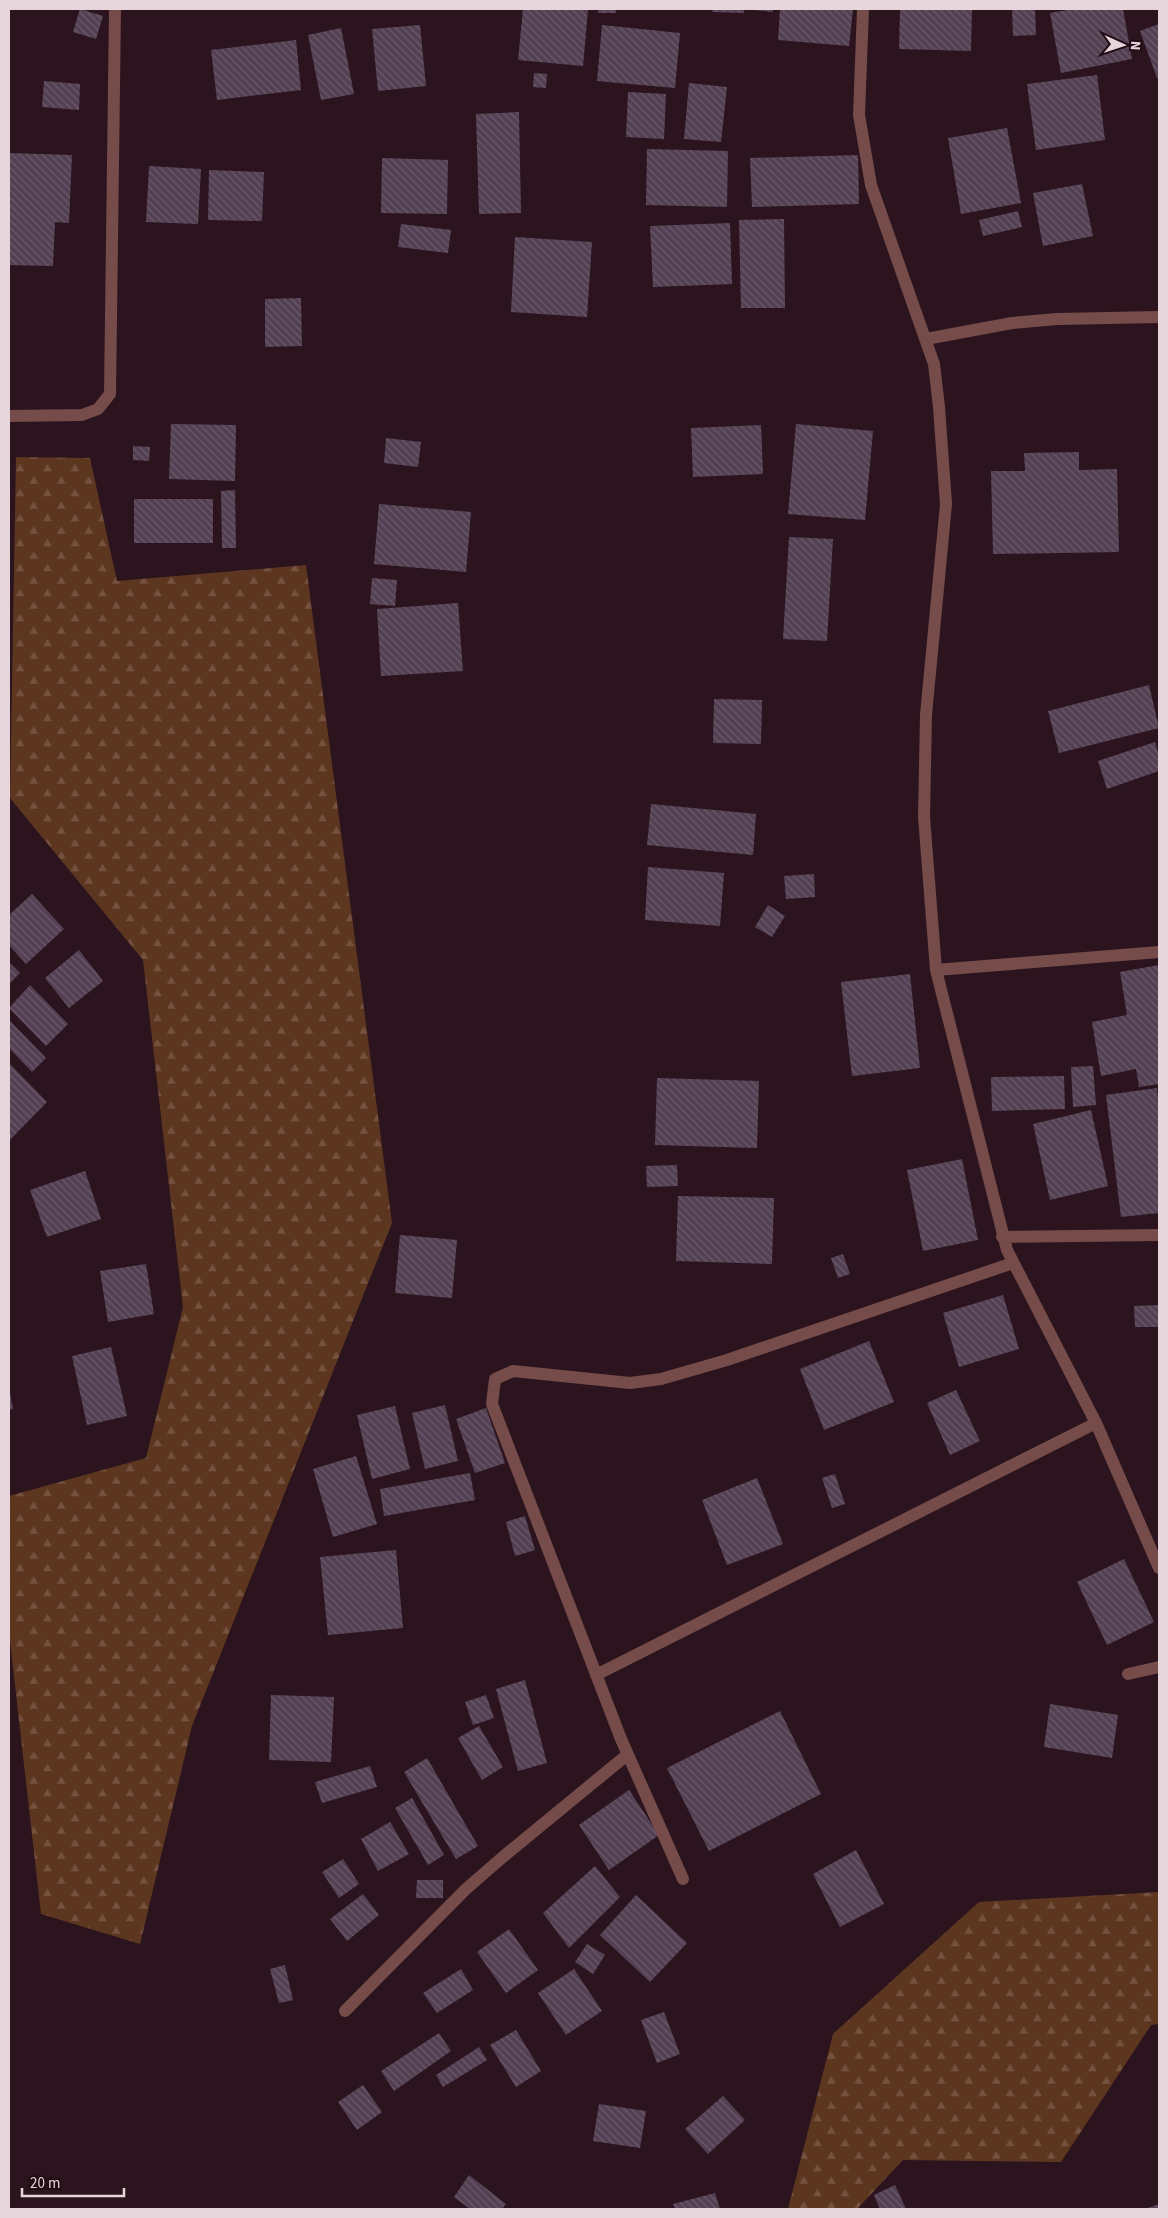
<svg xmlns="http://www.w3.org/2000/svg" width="1168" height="2218" font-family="'Source Sans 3',sans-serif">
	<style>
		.forest { fill: url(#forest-firs) }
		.building { fill: url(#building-back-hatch) }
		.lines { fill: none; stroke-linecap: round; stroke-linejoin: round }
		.minor { stroke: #754c4a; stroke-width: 12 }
	</style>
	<defs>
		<pattern id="forest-firs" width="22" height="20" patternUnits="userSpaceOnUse" patternTransform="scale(1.25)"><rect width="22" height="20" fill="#5d361f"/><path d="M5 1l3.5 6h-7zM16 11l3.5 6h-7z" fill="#74523f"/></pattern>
		<pattern id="building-back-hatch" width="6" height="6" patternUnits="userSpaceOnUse" patternTransform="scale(1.25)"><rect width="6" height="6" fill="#534053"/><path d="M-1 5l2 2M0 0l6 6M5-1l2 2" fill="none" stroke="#6c5b6b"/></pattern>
	</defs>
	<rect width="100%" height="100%" fill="#2c141e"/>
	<path class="forest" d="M16,457L90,458L117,581L306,565L392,1223L192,1726L140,1944L41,1914L9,1632V1496L146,1458L183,1307L143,960L10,798Z
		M1159,1892V2024L1151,2025L1061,2162L903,2160L857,2209H788L833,2034L979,1902Z"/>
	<path class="building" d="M80,9L103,16L96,39L73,32Z
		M523,9H588L583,66L518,60Z
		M598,9H616V13H598Z
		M713,9H744V13L712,12Z
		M755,9H773V12L754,10Z
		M780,9H853L849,46L778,40Z
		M900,9H972L971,51L899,49Z
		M1012,9H1035L1036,35L1013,36Z
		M1074,9H1123L1132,59L1061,73L1050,13Z
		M1159,24V77L1157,78L1140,31Z
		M420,25L426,86L378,91L372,29Z
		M602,25L680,33L675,88L597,81Z
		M341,28L354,94L321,100L308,35Z
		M296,40L301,90L217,100L211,50Z
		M534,73L547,74L546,88L533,87Z
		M1097,75L1105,140L1036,150L1027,84Z
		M44,81L80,84L79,110L42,107Z
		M689,83L727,87L721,142L684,139Z
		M628,92L666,94L664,139L626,137Z
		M519,112L521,213L479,214L476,114Z
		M1007,128L1021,203L961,214L948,138Z
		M647,149L728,151L727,207L646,205Z
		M9,153L72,155L69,223L55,222L53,266L9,265Z
		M858,155L859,204L752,207L750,158Z
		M382,158L448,160L447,214L381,213Z
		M149,166L201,169L198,224L146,222Z
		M209,170L264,172L262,221L208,220Z
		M1082,184L1093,236L1043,246L1033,193Z
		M1018,211L1022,227L983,236L979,220Z
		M784,219L785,308H741L739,220Z
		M730,223L732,284L653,287L650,226Z
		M401,224L451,230L448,253L398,247Z
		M515,237L592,242L587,317L511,312Z
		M301,298L302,346L265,347V299Z
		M171,424L236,425L235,481L169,479Z
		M796,424L873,431L865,520L788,514Z
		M761,425L763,474L693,477L691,428Z
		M386,438L421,442L418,467L384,463Z
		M133,446L150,447L149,461L133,460Z
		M1079,452V470L1117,469L1119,552L993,554L991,471H1025L1024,453Z
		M235,490L236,548H222L221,491Z
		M134,499H213V543H134Z
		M379,504L471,512L466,572L374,564Z
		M789,537L833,539L827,641L783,639Z
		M372,578L397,580L395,606L370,604Z
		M458,603L463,671L381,676L377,609Z
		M1149,685L1159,728L1059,753L1048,711Z
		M714,699L762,700L761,744L713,743Z
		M1155,742L1159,756V771L1107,789L1098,761Z
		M651,804L756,814L753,855L647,845Z
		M648,867L724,873L720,926L645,920Z
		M814,874L815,897L786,899L784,876Z
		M32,894L64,929L26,964L9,945V915Z
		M768,905L785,916L772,937L755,927Z
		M79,950L103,981L69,1008L45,978Z
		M9,962L20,973L9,984Z
		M1159,965V1084L1139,1087L1136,1069L1101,1076L1092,1022L1127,1015L1120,972Z
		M910,974L920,1068L852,1076L841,982Z
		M30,985L68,1024L46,1046L9,1008Z
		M9,1020L46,1058L32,1072L9,1048Z
		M9,1063L47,1102L9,1141Z
		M1093,1066L1096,1105L1073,1107L1071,1067Z
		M1064,1076L1065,1109L992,1111L991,1077Z
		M657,1078L759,1081L757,1148L655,1145Z
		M1157,1088L1159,1109V1213L1121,1217L1106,1095Z
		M1091,1110L1108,1186L1050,1200L1033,1124Z
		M962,1159L978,1240L923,1251L907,1170Z
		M677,1165L678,1186L647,1187L646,1166Z
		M85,1171L101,1219L47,1237L30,1190Z
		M678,1196L774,1198L772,1264L676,1261Z
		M400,1235L457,1240L452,1298L395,1293Z
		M843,1254L850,1274L838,1278L831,1258Z
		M146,1264L154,1314L108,1322L100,1271Z
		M1003,1295L1019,1349L959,1367L943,1313Z
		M1159,1305V1327H1135L1134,1306Z
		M869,1341L894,1402L824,1430L800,1369Z
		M111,1347L127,1416L87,1425L72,1356Z
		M9,1387L13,1409L9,1410Z
		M956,1390L980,1441L950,1455L927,1403Z
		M445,1405L458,1461L425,1469L412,1413Z
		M395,1406L410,1469L372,1479L357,1415Z
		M486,1408L505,1463L475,1473L456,1419Z
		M356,1456L377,1524L333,1537L313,1469Z
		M470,1473L475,1500L384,1516L380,1489Z
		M835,1474L845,1504L832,1508L822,1478Z
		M757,1478L783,1544L727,1565L702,1500Z
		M525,1516L535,1550L515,1556L506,1522Z
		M396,1550L403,1628L328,1635L320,1557Z
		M1124,1559L1154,1622L1107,1645L1077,1582Z
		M525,1680L547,1763L518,1771L496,1689Z
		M271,1695L334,1697L331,1762L269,1760Z
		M486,1695L494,1718L473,1725L465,1702Z
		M1050,1704L1118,1715L1112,1758L1044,1747Z
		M780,1711L821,1794L709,1851L667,1768Z
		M479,1726L503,1767L482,1780L458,1738Z
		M427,1758L478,1846L456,1859L404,1772Z
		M370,1766L377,1787L322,1803L315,1782Z
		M629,1790L659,1835L609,1870L579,1825Z
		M412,1798L444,1855L428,1865L395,1808Z
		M390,1822L409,1854L378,1871L361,1839Z
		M856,1850L884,1904L840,1927L813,1874Z
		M343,1859L359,1884L339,1898L322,1872Z
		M595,1866L620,1897L569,1948L543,1913Z
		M417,1880H443V1898H416Z
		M363,1894L379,1915L347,1941L330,1919Z
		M636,1895L687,1943L650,1982L600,1935Z
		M509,1929L538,1970L506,1993L477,1952Z
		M587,1944L605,1955L593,1974L575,1962Z
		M285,1965L293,2000L279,2003L270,1969Z
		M461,1969L473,1990L437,2013L423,1993Z
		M574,1969L602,2011L566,2035L538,1993Z
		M664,2012L680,2054L657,2063L641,2020Z
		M516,2030L541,2071L516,2087L490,2045Z
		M439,2033L451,2051L394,2091L381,2071Z
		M479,2047L487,2060L443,2087L436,2075Z
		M363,2085L382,2112L357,2130L338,2102Z
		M723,2096L745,2120L708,2154L685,2129Z
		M599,2104L646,2111L640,2148L593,2141Z
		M469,2175L506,2204L502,2209H470L454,2197Z
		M895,2185L906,2209H880L874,2195Z
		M715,2193L720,2209H675L673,2204Z
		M1159,2204V2209H1145Z"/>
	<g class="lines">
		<path class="minor" d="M863,9L859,115L871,185L934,364L939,407L946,504L926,715L924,817L936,970L1007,1250L1096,1423L1159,1568
			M926,339L1012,323L1057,319L1159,317
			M9,416L82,415L98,409L110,394L115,9
			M936,970L1159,952
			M1002,1237L1159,1235
			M1128,1674L1159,1667
			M596,1675L1096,1423
			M683,1879L621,1739L492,1404L495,1379L513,1371L630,1383L661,1379L727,1360L1013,1263
			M345,2011L466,1889L504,1856L627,1755"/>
	</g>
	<rect width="1168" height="2218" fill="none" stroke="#e6d5db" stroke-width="20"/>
	<g transform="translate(1123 45) rotate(93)" stroke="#220b15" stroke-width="4" paint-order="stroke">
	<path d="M0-4L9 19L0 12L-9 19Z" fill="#e6d5db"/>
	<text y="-8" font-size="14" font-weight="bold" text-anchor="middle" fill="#e6d5db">N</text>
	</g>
	<path d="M22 2188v8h102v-8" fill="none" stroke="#e6d5db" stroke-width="2.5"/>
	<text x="30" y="2188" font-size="15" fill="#e6d5db" stroke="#220b15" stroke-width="4" paint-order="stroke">20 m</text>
</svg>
